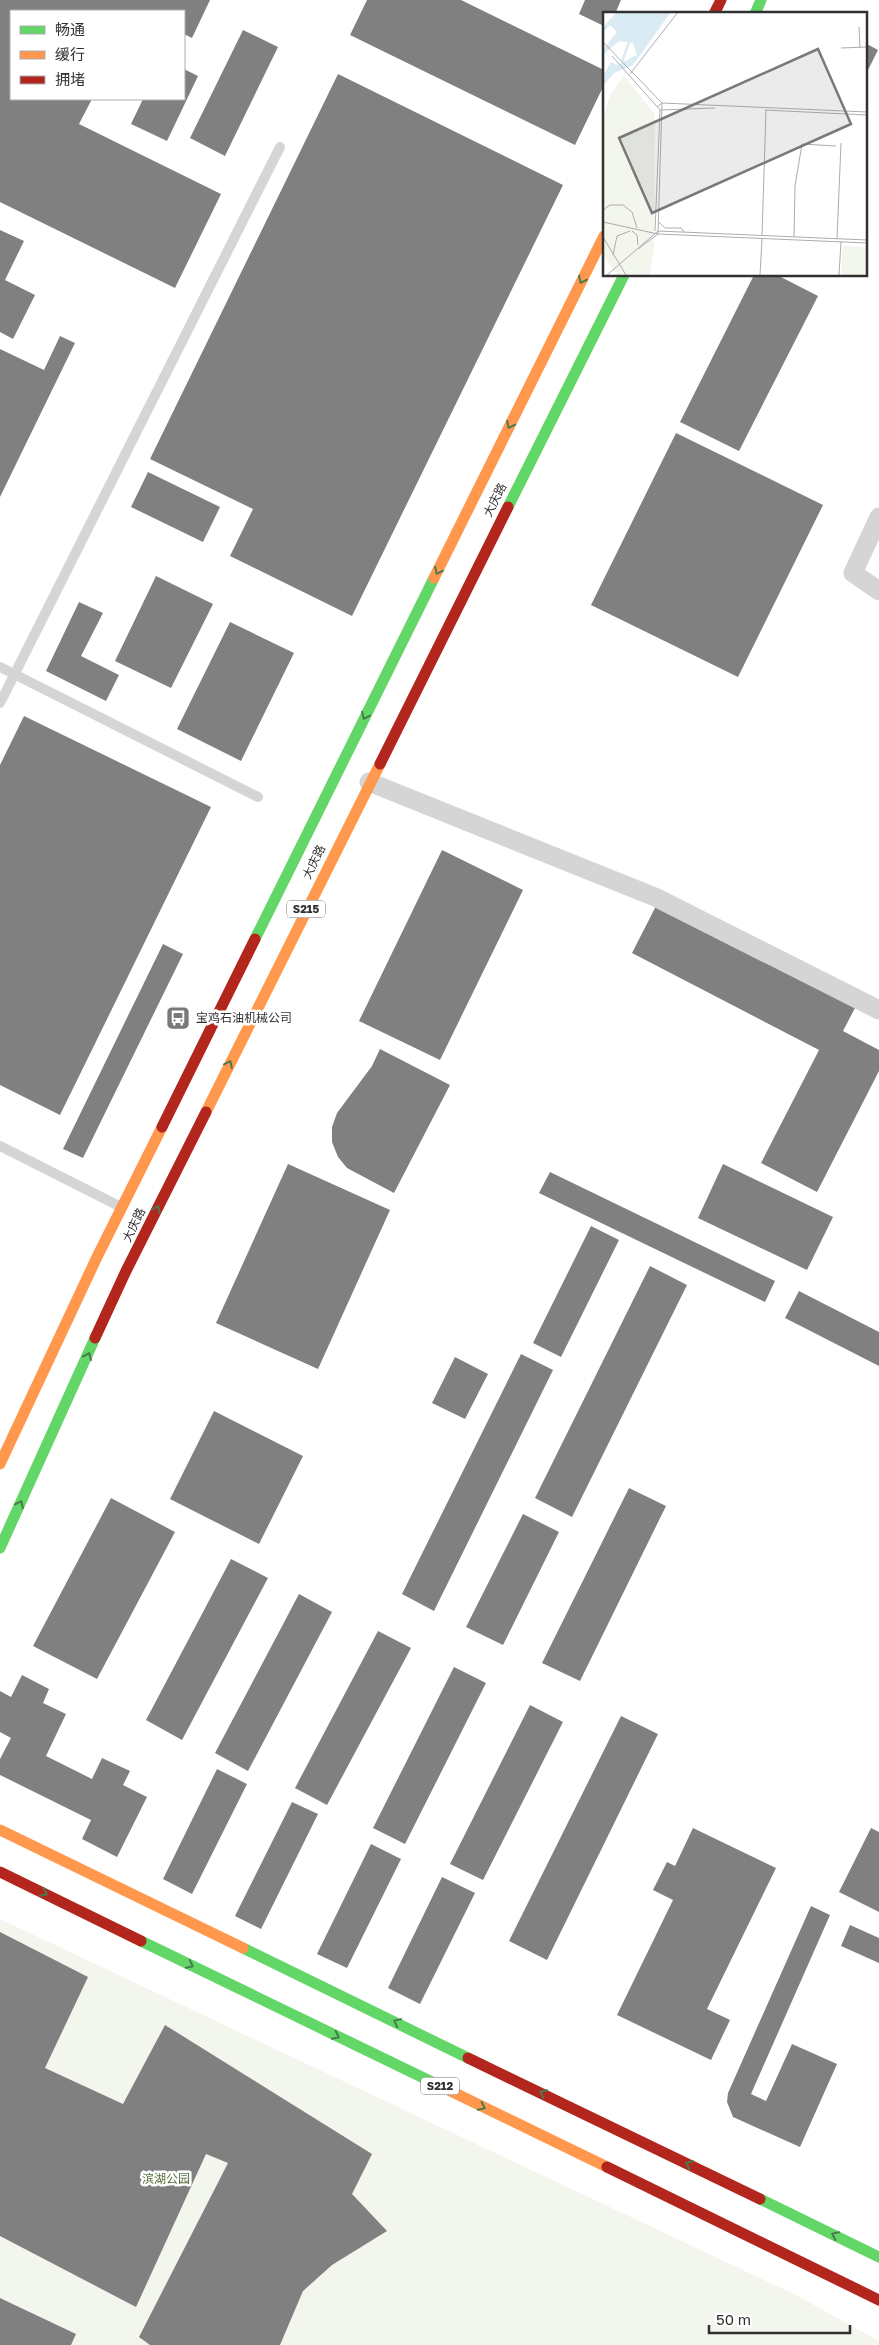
<svg xmlns="http://www.w3.org/2000/svg" width="879" height="2345" font-family="'Golos Text','Noto Sans SC',sans-serif">
	<style>
		.green { fill: #f2f6ed }
		.building { fill: #808080 }
		.lines { fill: none; stroke-linecap: round; stroke-linejoin: round }
		.lane { stroke: #d5d5d5; stroke-width: 10 }
		.street { stroke: #d5d5d5; stroke-width: 19 }
		.fast { stroke: #63d668; stroke-width: 11 }
		.slow { stroke: #ff974d; stroke-width: 11 }
		.jam { stroke: #b3261e; stroke-width: 11 }
		.oneway { stroke: #487b4a }
		.labels { text-anchor: middle; stroke-width: 5; stroke-linejoin: round; paint-order: stroke }
		.shield { fill: #fff; stroke: #6f6f6f; stroke-width: 1 }
		.shield-label { font-size: 11px; font-weight: bold; fill: #313131 }
		.street-label { font-size: 12px; fill: #313131; stroke: #fff }
		.poi-label { font-size: 12px; fill: #313131; stroke: #fff; text-anchor: start }
		.park-label { font-size: 12px; fill: #556f3b; stroke: #fff }
		.inset-river { fill: none; stroke: #daebf3; stroke-width: 2.5 }
		.inset-road { fill: none; stroke: #adadad; stroke-width: 1 }
		.view { fill: #797979; fill-opacity: 0.15; stroke: #797979; stroke-width: 2.5 }
		.inset-edge { fill: none; stroke: #313131; stroke-width: 2.5 }
	</style>
	<rect width="100%" height="100%" fill="#fff"/>
	<path class="green" d="M0,1919L798,2296L879,2341V2345H0Z"/>
	<path class="building" d="M0,0H210L192,38L184,34V11H11V99H92L79,124L221,194L175,288L0,202Z
		M367,0H461L604,70V85L575,145L350,35Z
		M585,0H621L615,14H604V26L579,14Z
		M243,30L278,47L225,156L190,138Z
		M865,43L878,50L865,76Z
		M184,69L198,76L167,141L131,124L143,99H184Z
		M338,74L563,185L352,616L230,556L253,509L150,459Z
		M0,230L24,241L5,280L35,295L13,339L0,332Z
		M754,275H777L818,296L739,451L680,422Z
		M60,336L75,343L0,497V349L44,370Z
		M676,433L823,505L738,677L591,605Z
		M148,472L220,507L203,542L131,507Z
		M156,576L213,604L171,688L115,661Z
		M79,602L103,613L81,656L119,675L106,701L46,671Z
		M230,622L294,653L241,761L177,729Z
		M24,716L211,807L60,1115L0,1085V765Z
		M442,850L523,890L440,1060L359,1021Z
		M656,906L855,1008L843,1031L879,1050V1071L817,1192L761,1163L819,1050L632,953Z
		M163,944L183,954L83,1158L63,1149Z
		M380,1049L450,1085L394,1193L347,1168L338,1157L332,1142V1127L337,1113L372,1066Z
		M288,1164L390,1210L318,1369L216,1323Z
		M723,1164L833,1217L807,1270L698,1218Z
		M550,1172L775,1281L765,1302L539,1193Z
		M591,1226L619,1240L561,1357L533,1343Z
		M650,1266L687,1285L572,1517L535,1498Z
		M799,1291L879,1332V1366L785,1318Z
		M521,1354L553,1370L434,1611L402,1594Z
		M455,1357L488,1374L465,1419L432,1403Z
		M214,1411L303,1456L259,1544L170,1499Z
		M629,1488L666,1506L580,1681L542,1663Z
		M111,1498L175,1532L97,1679L33,1646Z
		M523,1514L559,1532L503,1645L466,1627Z
		M231,1559L268,1578L182,1740L146,1720Z
		M299,1594L332,1612L248,1771L215,1753Z
		M378,1631L411,1648L327,1805L295,1788Z
		M454,1667L486,1683L405,1844L373,1828Z
		M22,1675L49,1689L43,1703L66,1714L46,1756L92,1779L102,1758L130,1771L123,1785L147,1797L117,1857L82,1839L91,1820L0,1775V1759L11,1738L0,1732V1691L11,1697Z
		M530,1705L563,1722L483,1880L450,1864Z
		M621,1716L658,1734L547,1960L509,1941Z
		M217,1769L247,1784L192,1894L163,1879Z
		M292,1802L318,1814L261,1929L235,1916Z
		M693,1828L776,1868L707,2009L730,2020L711,2060L617,2015L673,1900L653,1890L667,1862L675,1866Z
		M871,1828L879,1832V1912L839,1892Z
		M371,1844L401,1859L347,1968L317,1954Z
		M442,1877L475,1893L420,2004L388,1988Z
		M811,1906L830,1915L751,2094L766,2101L792,2044L837,2064L800,2147L733,2117L727,2102L728,2093Z
		M850,1925L879,1938V1963L841,1946Z
		M0,1932L88,1977L45,2068L123,2104L165,2025L372,2154L352,2194L387,2231L332,2265L303,2291L280,2345H150L139,2337L228,2163L206,2154L136,2307L0,2236Z
		M0,2298L76,2334L71,2345H0Z"/>
	<g class="lines">
		<path class="lane" d="M0,667L258,797
			M0,703L280,147
			M0,1146L121,1207"/>
		<path class="street" d="M879,517L853,573L879,591
			M369,782L655,897L879,1010"/>
		<path class="fast" d="M755,14L761,0
			M508,507L624,275
			M255,939L434,578
			M0,1548L95,1338
			M141,1941L432,2082
			M243,1948L468,2058
			M760,2199L879,2257"/>
		<path class="slow" d="M434,578L604,236
			M206,1112L380,764
			M0,1464L97,1257L162,1127
			M0,1830L243,1948
			M432,2082L607,2167"/>
		<path class="jam" d="M714,14L721,0
			M380,764L508,507
			M162,1127L255,939
			M95,1338L126,1271L206,1112
			M0,1872L141,1941
			M468,2058L760,2199
			M607,2167L879,2300"/>
	</g>
	<defs><path id="oneway-chevron" d="M-2-3.5L2.5 0L-2 3.5" fill="none" stroke-width="1.6" stroke-linecap="round" stroke-linejoin="round" transform="scale(1.25)"/></defs>
	<g class="oneway">
		<use href="#oneway-chevron" transform="translate(582 280) rotate(116)"/>
		<use href="#oneway-chevron" transform="translate(510 425) rotate(116)"/>
		<use href="#oneway-chevron" transform="translate(438 571) rotate(116)"/>
		<use href="#oneway-chevron" transform="translate(365 716) rotate(116)"/>
		<use href="#oneway-chevron" transform="translate(229 1064) rotate(-64)"/>
		<use href="#oneway-chevron" transform="translate(157 1209) rotate(-64)"/>
		<use href="#oneway-chevron" transform="translate(88 1356) rotate(-66)"/>
		<use href="#oneway-chevron" transform="translate(20 1504) rotate(-65)"/>
		<use href="#oneway-chevron" transform="translate(44 1893) rotate(26)"/>
		<use href="#oneway-chevron" transform="translate(190 1965) rotate(26)"/>
		<use href="#oneway-chevron" transform="translate(397 2022) rotate(-154)"/>
		<use href="#oneway-chevron" transform="translate(336 2036) rotate(26)"/>
		<use href="#oneway-chevron" transform="translate(543 2093) rotate(-154)"/>
		<use href="#oneway-chevron" transform="translate(482 2107) rotate(26)"/>
		<use href="#oneway-chevron" transform="translate(689 2164) rotate(-154)"/>
		<use href="#oneway-chevron" transform="translate(835 2235) rotate(-154)"/>
	</g>
	<defs>
		<g id="bus-square" transform="scale(1.25)"><rect x="-9" y="-9" width="18" height="18" rx="4" fill="#797979" stroke="#fff"/><path d="M-5-6H5V4H4V6H2V4H-2V6H-4V4H-5ZM-3.5-4V0h7V-4ZM-3.5 1.2v1.5H-2V1.2ZM2 1.2v1.5H3.5V1.2Z" fill="#fff"/></g>
	</defs>
	<g fill-rule="evenodd">
		<use href="#bus-square" x="178" y="1018"/>
	</g>
	<g class="labels">
		<g class="shield">
			<rect x="287" y="900.5" width="38" height="17" rx="4"/>
			<rect x="421" y="2077.5" width="38" height="17" rx="4"/>
		</g>
		<g class="shield-label">
			<text x="306" y="913">S215</text>
			<text x="440" y="2090">S212</text>
		</g>
		<g class="street-label">
			<text transform="translate(495 500) rotate(-63)" y="4">大庆路</text>
			<text transform="translate(314 862) rotate(-64)" y="4">大庆路</text>
			<text transform="translate(134 1225) rotate(-64)" y="4">大庆路</text>
		</g>
		<g class="poi-label">
			<text x="196" y="1022">宝鸡石油机械公司</text>
		</g>
		<g class="park-label">
			<text x="166" y="2183">滨湖公园</text>
		</g>
	</g>
	<g transform="translate(603 12)">
		<rect width="264" height="264" fill="#fff"/>
		<path d="M21,64L52,102L51,235L47,263H14L0,243V109L7,83ZM240,234L264,235V263H238Z" fill="#f2f6ed"/>
		<path d="M14,0H68L30,53L11,61L0,74V64L8,50L14,53L34,43L30,31L16,29L0,43V38L14,20L7,13L0,20V15Z" fill="#daebf3"/>
		<path class="inset-river" d="M19,50L27,27"/>
		<path class="inset-road" d="M256,15L257,36M0,30L59,91L55,222M238,36L264,35M9,44L57,98L52,219M27,62L75,0M54,95L59,91L264,100M57,98L112,96M162,98L264,103M0,198L7,193H20L29,200L34,216M0,210L55,222L264,231M56,210L62,216H78L81,220M29,219L34,223L35,233M159,224L163,98M0,225L23,263M191,225L192,174L199,132L233,134M234,227L238,131M35,237L55,222M10,243L14,224L27,219M4,263L55,219L264,228M157,263L159,227M236,263L238,230"/>
		<path class="view" d="M215,37L248,112L49,201L16,126Z"/>
		<rect width="264" height="264" class="inset-edge"/>
	</g>
	<rect x="10" y="10" width="175" height="90" fill="#ffffff" stroke="#adadad"/>
	<rect x="20" y="26" width="25" height="8" fill="#63d668" stroke="#adadad"/>
	<text x="55" y="35" font-size="15" fill="#313131">畅通</text>
	<rect x="20" y="51" width="25" height="8" fill="#ff974d" stroke="#adadad"/>
	<text x="55" y="60" font-size="15" fill="#313131">缓行</text>
	<rect x="20" y="76" width="25" height="8" fill="#b3261e" stroke="#adadad"/>
	<text x="55" y="85" font-size="15" fill="#313131">拥堵</text>
	<path d="M709 2325v8h141v-8" fill="none" stroke="#313131" stroke-width="2.5"/>
	<text x="716" y="2325" font-size="15" fill="#313131" stroke="#ffffff" stroke-width="4" paint-order="stroke">50 m</text>
</svg>
